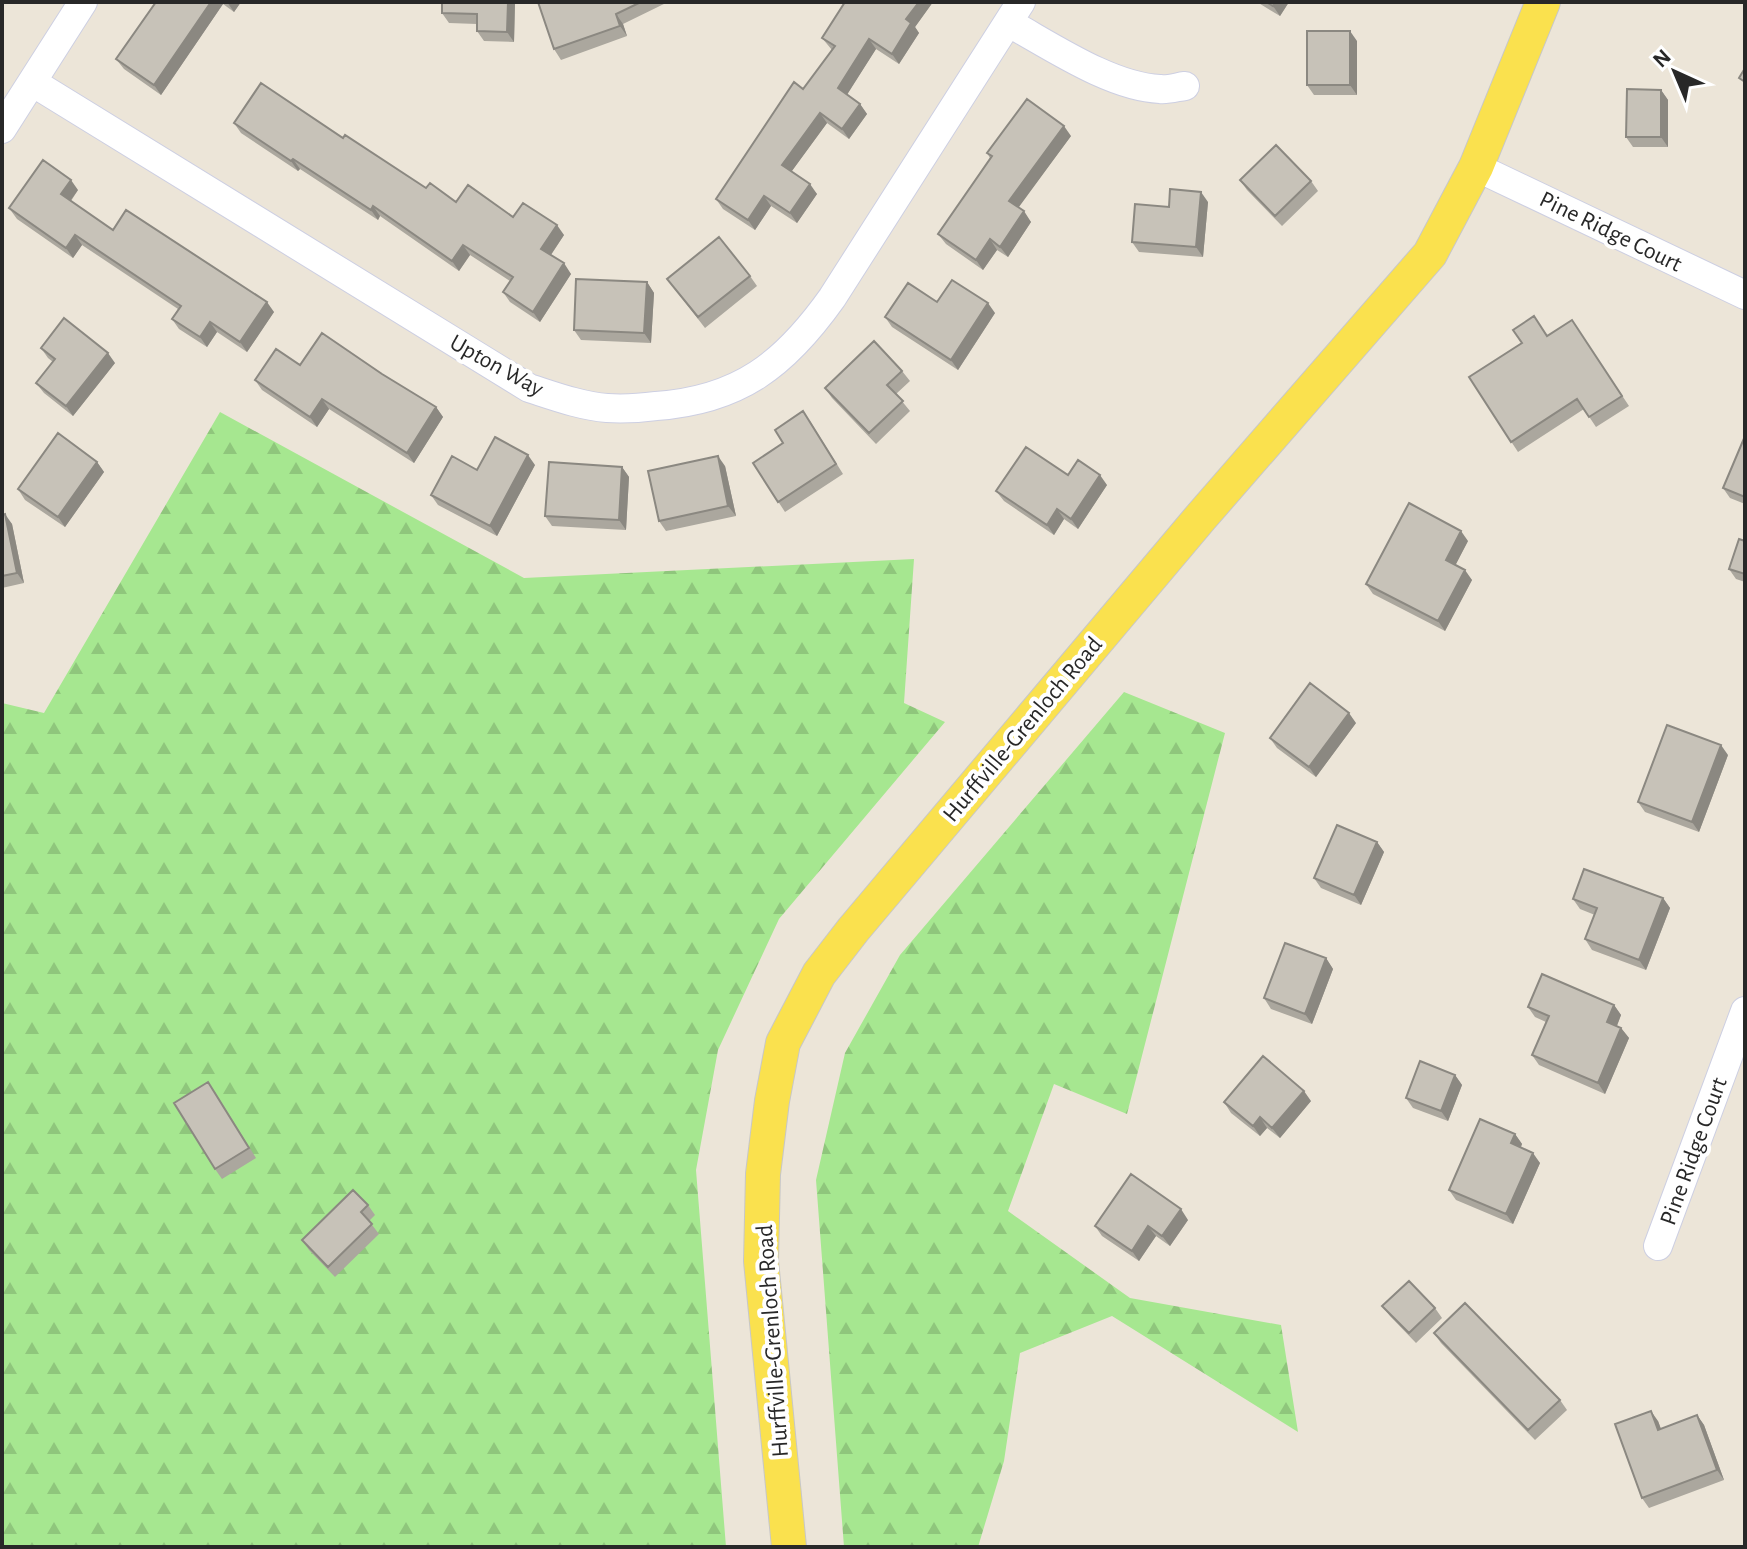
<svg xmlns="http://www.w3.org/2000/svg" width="1747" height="1549" font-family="'Alegreya Sans',sans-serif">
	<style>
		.forest { fill: url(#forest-firs) }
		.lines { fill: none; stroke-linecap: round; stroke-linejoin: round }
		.minor-casing { stroke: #cdcfe2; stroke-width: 30 }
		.major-casing { stroke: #c7c7c7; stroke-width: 36 }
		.minor { stroke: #fff; stroke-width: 28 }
		.major { stroke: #fae14e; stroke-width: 34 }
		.wall { fill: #aba79e }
		.shaded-wall { fill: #8b8881 }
		.building { fill: #c7c2b8; stroke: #8b8881; stroke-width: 2 }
		.labels { text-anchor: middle; stroke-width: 8; stroke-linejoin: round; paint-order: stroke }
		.street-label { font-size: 24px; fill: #282828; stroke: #fff }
	</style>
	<defs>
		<pattern id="forest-firs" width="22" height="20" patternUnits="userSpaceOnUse" patternTransform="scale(2)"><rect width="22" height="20" fill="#a6e790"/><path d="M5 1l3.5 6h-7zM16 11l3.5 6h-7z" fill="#8fc67c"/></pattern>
	</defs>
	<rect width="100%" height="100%" fill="#ece5d8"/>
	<path class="forest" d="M220,412L524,578L914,559L904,703L945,722L779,919L718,1050L696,1170L726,1547H2V703L44,713Z
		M1124,692L1225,733L1127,1114L1054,1084L1008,1211L1130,1298L1281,1325L1298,1432L1112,1316L1020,1353L1004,1461L978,1547H844L816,1180L845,1053L900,955Z"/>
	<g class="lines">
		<g class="minor-casing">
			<path id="minor" d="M1009,23C1051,46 1111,87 1160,89C1168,90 1177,87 1185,86
				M32,82L529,388C554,396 581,406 607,408C623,409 640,408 656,406C740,400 785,364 832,298L1021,2
				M2,129L83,2
				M1476,167L1745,295
				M1658,1246L1745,1011"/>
		</g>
		<g class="major-casing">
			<path id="major" d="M789,1547L761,1261L763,1174L772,1101L783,1043L819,974L853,930L1201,517L1430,254L1476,167L1543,2"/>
		</g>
		<use href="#minor" class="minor"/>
		<use href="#major" class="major"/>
	</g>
	<path class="wall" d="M156,2H241L234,12L223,4L161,95L124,69L116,59Z
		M515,2L514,42L484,41L477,31V24L449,23L442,13Z
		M538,2H668L623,24L627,36L561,60L554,49Z
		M845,2H933L915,27L919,33L899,64L876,49L847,94L860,104L867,114L849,139L827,123L791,172L817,194L797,223L771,206L755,230L723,209L716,199L803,89L832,50L822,38Z
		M1257,2H1289L1280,16Z
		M1357,41V95H1314L1307,85Z
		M1661,90L1668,100V147H1633L1626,137Z
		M234,123L343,138L426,188L456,202L513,217L564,235L551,255L571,274L540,322L510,302L503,292L510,281L470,255L459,271L380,216L378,220L300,169L298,171L241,133Z
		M1071,136L1018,207L1031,222L1008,257L997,250L983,270L946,244L938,234L990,158L987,153Z
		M1240,180L1311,181L1318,191L1282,226L1247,190Z
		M78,190L71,201L113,230L274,312L247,352L217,332L207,347L179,329L172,319L178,309L82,245L73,258L17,219L9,208Z
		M1208,202L1203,257L1139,252L1132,242L1169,207Z
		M750,276L757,286L705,328L667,279Z
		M647,282L654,293L651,343L581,340L574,330Z
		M937,302L995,313L958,370L892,327L885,317Z
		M1572,320L1629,406L1596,427L1584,409L1518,452L1469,377L1547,336Z
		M41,348L115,363L73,416L44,393L36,383L53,362L48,358Z
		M300,365L382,374L436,407L443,417L414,463L329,409L317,427L262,390L255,380Z
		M902,371L910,381L896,394L910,411L876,444L832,398L825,388Z
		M810,421L843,474L785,512L753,463L783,443Z
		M1745,436V504L1730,498L1723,488Z
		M97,462L104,472L65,527L25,500L18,489Z
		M535,465L497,536L438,505L431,495L477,470Z
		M725,466L736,516L666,531L659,521Z
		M622,467L629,477L626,530L552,526L545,516Z
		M1068,475L1107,485L1078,529L1064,519L1054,535L1004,501L996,491Z
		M2,515L12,524L24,583L2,588Z
		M1468,541L1455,565L1472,580L1445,631L1373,594L1366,584Z
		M1745,541V582L1736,579L1729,569Z
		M1356,723L1316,777L1277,748L1270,738Z
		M1728,755L1699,832L1645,812L1638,802Z
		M1377,842L1384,852L1361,905L1321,888L1314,878Z
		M1663,898L1670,908L1646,970L1592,950L1585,939L1595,915L1580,909L1573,899Z
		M1326,958L1333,969L1312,1024L1271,1009L1264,998Z
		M1614,1005L1621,1015L1617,1026L1621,1028L1629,1038L1605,1094L1539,1065L1532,1055L1546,1022L1535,1017L1528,1007Z
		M1455,1075L1462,1085L1448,1121L1413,1108L1406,1098Z
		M215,1092L256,1158L222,1179L215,1169Z
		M1311,1101L1280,1138L1267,1128L1260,1136L1231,1113L1224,1102Z
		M1515,1134L1522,1144L1521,1147L1540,1163L1513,1224L1456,1200L1449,1190Z
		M368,1205L375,1215L369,1221L379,1234L335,1277L309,1250L302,1240Z
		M1188,1220L1170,1246L1156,1236L1139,1261L1102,1236L1095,1226Z
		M1382,1306L1435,1308L1442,1318L1416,1343L1390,1316Z
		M1434,1333L1560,1400L1567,1410L1535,1440L1441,1343Z
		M1697,1415L1704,1425L1724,1480L1649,1508L1642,1498L1658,1421L1661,1429Z"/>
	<path class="shaded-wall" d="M211,2H221L223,4L161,95L154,85Z
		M227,2H241L234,12Z
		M508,2H515L514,42L507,32Z
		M919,2H933L915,27L919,33L899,64L892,54L906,19Z
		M1275,2H1289L1280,16L1273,6Z
		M616,14L623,24L627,36L620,26Z
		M1350,31L1357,41V95L1350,85Z
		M869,39L876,49L845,98L838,88Z
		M1661,90L1668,100V147L1661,137Z
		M860,104L867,114L849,139L842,129Z
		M820,113L827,123L789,175L782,165Z
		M1064,126L1071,136L1016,211L1009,201Z
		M293,159L300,169L298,171L291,161Z
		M71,180L78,190L68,204L61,194Z
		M810,184L817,194L797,223L790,213Z
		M1201,192L1208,202L1203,257L1196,247Z
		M764,196L771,206L755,230L748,220Z
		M373,206L380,216L378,220L371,210Z
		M1024,211L1031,222L1008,257L1000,247Z
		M557,225L564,235L548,259L541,249Z
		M75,235L82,245L73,258L66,248Z
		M990,239L997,250L983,270L976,260Z
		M463,245L470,255L459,271L452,261Z
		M564,263L571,274L540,322L533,312Z
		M647,282L654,293L651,343L644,333Z
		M267,302L274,312L247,352L240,342Z
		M988,303L995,313L958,370L951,360Z
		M210,322L217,332L207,347L200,337Z
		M108,353L115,363L73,416L66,406Z
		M322,399L329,409L317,427L310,417Z
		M436,407L443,417L414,463L407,453Z
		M528,455L535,465L497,536L490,526Z
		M718,456L725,466L736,516L728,506Z
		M97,462L104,472L65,527L58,517Z
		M622,467L629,477L626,530L619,520Z
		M1100,475L1107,485L1078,529L1071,519Z
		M1057,509L1064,519L1054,535L1047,525Z
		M5,514L12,524L24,583L17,573Z
		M1461,531L1468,541L1453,570L1446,560Z
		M1465,570L1472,580L1445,631L1438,621Z
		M1349,713L1356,723L1316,777L1309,767Z
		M1721,745L1728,755L1699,832L1692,822Z
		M1377,842L1384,852L1361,905L1354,895Z
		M1663,898L1670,908L1646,970L1639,960Z
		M1326,958L1333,969L1312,1024L1305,1014Z
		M1614,1005L1621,1015L1614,1033L1607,1022Z
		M1621,1028L1629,1038L1605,1094L1598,1083Z
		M1455,1075L1462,1085L1448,1121L1441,1111Z
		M1304,1091L1311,1101L1280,1138L1272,1128Z
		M1260,1117L1267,1128L1260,1136L1253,1126Z
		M1515,1134L1522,1144L1518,1153L1511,1143Z
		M1533,1153L1540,1163L1513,1224L1506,1214Z
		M1181,1209L1188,1220L1170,1246L1162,1236Z
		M1148,1226L1156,1236L1139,1261L1132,1251Z
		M1651,1411L1658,1421L1665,1440L1658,1430Z
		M1697,1415L1704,1425L1724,1480L1717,1470Z"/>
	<path class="building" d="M156,2H211L154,85L116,59Z
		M442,2H508L507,32L477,31V14L442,13Z
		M538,2H641L616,14L620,26L554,49Z
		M845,2H919L906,19L911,23L892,54L869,39L838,88L860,104L842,129L820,113L782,165L810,184L790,213L764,196L748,220L716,199L794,82L803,89L835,46L822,38Z
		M1266,2H1275L1273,6Z
		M1307,31H1350V85H1307Z
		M1745,68V82L1739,78Z
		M261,83L343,138L345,135L426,188L430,183L456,202L468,185L513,217L523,203L557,225L541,249L564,263L533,312L503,292L513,277L463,245L452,261L373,206L371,210L293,159L291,161L234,123Z
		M1627,89L1661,90V137H1626Z
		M1027,99L1064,126L1009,201L1024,211L1000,247L990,239L976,260L938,234L992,156L987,153Z
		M1276,145L1311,181L1275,216L1240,180Z
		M43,160L71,180L61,194L113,230L126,210L267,302L240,342L210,322L200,337L172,319L181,306L75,235L66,248L9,208Z
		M1170,189L1201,192L1196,247L1132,242L1135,204L1169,207Z
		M719,237L750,276L698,317L667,279Z
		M576,279L647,282L644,333L574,330Z
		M952,280L988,303L951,360L885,317L908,283L937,302Z
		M1534,316L1547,336L1572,320L1622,396L1589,417L1577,399L1511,442L1469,377L1522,343L1513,330Z
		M64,318L108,353L66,406L36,383L55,359L41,348Z
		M322,333L382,374L436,407L407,453L322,399L310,417L255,380L276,349L300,365Z
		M874,341L902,371L887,385L903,401L869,433L825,388Z
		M803,411L836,464L778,502L753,463L783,443L775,430Z
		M58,433L97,462L58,517L18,489Z
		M1745,436V497L1723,488Z
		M495,437L528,455L490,526L431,495L452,456L477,470Z
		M1026,447L1068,475L1078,460L1100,475L1071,519L1057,509L1047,525L996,491Z
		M718,456L728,506L659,521L648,471Z
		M549,462L622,467L619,520L545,516Z
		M1409,503L1461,531L1446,560L1465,570L1438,621L1366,584Z
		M5,514L17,573L2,576V515Z
		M1739,539L1745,541V574L1729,569Z
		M1310,683L1349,713L1309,767L1270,738Z
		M1667,725L1721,745L1692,822L1638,802Z
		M1337,825L1377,842L1354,895L1314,878Z
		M1584,869L1663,898L1639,960L1585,939L1597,908L1573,899Z
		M1285,943L1326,958L1305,1014L1264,998Z
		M1542,974L1614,1005L1607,1022L1621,1028L1598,1083L1532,1055L1549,1016L1528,1007Z
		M1263,1056L1304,1091L1272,1128L1260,1117L1253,1126L1224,1102Z
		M1420,1061L1455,1075L1441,1111L1406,1098Z
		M208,1082L249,1148L215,1169L174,1103Z
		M1480,1119L1515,1134L1511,1143L1533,1153L1506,1214L1449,1190Z
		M1131,1174L1181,1209L1162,1236L1148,1226L1132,1251L1095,1226Z
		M353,1190L368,1205L361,1212L372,1224L328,1267L302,1240Z
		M1409,1281L1435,1308L1409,1333L1382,1306Z
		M1465,1303L1560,1400L1528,1430L1434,1333Z
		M1651,1411L1658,1430L1697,1415L1717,1470L1642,1498L1615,1424Z"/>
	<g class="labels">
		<g class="street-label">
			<text transform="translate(1611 231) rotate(26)" y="8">Pine Ridge Court</text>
			<text transform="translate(497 365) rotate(29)" y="8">Upton Way</text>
			<text transform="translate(1022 729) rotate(-50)" y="8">Hurffville-Grenloch Road</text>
			<text transform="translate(1693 1151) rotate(-70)" y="8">Pine Ridge Court</text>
			<text transform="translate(772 1341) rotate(-94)" y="8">Hurffville-Grenloch Road</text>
		</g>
	</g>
	<rect width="1747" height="1549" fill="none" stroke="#282828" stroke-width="8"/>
	<g transform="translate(1675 72) rotate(316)" stroke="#ffffff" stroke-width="6" paint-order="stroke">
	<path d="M0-6L14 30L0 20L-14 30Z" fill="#282828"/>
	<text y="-12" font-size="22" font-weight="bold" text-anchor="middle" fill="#282828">N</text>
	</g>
</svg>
